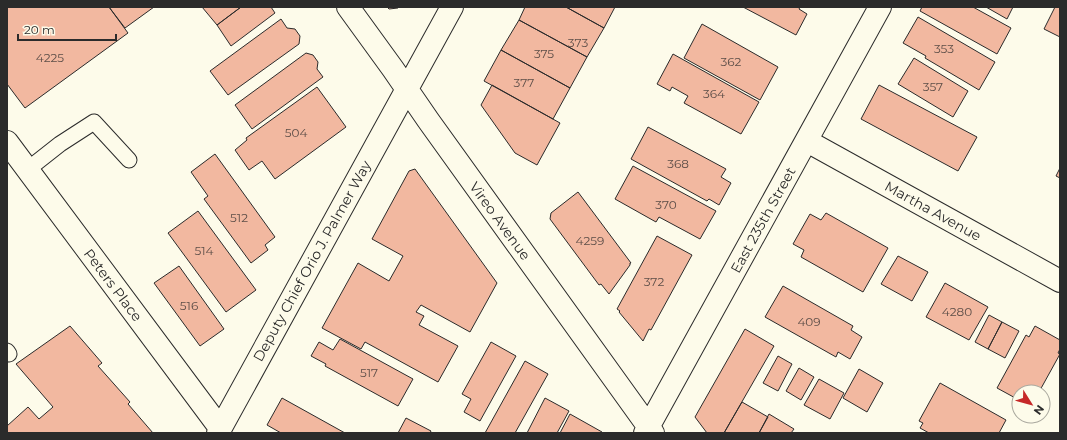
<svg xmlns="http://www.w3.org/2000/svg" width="1067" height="440" font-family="Montserrat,sans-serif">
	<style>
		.building { fill: #f2b8a0; stroke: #2b2b2b }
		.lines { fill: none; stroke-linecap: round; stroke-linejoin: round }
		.service-casing { stroke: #2b2b2b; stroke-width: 17 }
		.minor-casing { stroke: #2b2b2b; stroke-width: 24 }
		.service { stroke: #fdfbea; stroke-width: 15 }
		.minor { stroke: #fdfbea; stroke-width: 22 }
		.labels { text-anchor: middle; stroke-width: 3; stroke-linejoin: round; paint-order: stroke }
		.number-label { font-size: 12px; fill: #5d4e48 }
		.street-label { font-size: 14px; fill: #2b2b2b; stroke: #fdfbea }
	</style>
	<rect width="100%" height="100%" fill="#fdfbea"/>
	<path class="building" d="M7,7H109L128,33L25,108L7,84Z
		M109,7H154L125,28Z
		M202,7H241L217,25Z
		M241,7H271L275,13L231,46L217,25Z
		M387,7H399L398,8L389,9Z
		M525,7H566L604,28L587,57L519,20Z
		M566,7H615L604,28Z
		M743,7H800L799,9L807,14L796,35Z
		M922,7H973L1011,28L997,54L920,11Z
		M986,7H1013L1007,19Z
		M1055,7H1060V37L1044,29Z
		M918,17L995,62L979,90L925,58L926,56L903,43Z
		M281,19L287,28L295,29L300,36L299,44L228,95L210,71Z
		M519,20L587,57L570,88L501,50Z
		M702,24L778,67L760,100L684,58Z
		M501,50L570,88L553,119L484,81Z
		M306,53L313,55L318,62L317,69L323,77L252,129L235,105Z
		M673,54L759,102L741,134L684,103L688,96L672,87L670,91L657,84Z
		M914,58L968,91L953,117L898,84Z
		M492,85L560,123L537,165L515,153L481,105Z
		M879,85L977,137L958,171L861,119Z
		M317,87L346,127L275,179L262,161L249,170L235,150L247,140L246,138Z
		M648,127L726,169L721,177L731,183L719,205L709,199L707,201L631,159Z
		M215,154L275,237L265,245L268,250L251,263L204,199L208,196L191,172Z
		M633,166L716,211L700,239L659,217L656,222L615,199Z
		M1060,168V178L1056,176Z
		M415,169L497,283L470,332L421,305L416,312L424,316L419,325L458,346L438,382L365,342L361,349L322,328L358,263L389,281L403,256L372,239L409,171Z
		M578,192L631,263H630V265L609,294L601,284L599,285L550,219L551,213Z
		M198,211L256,290L226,312L168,233Z
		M826,213L888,248L863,292L801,257L804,250L793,244L810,214L821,220Z
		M657,236L692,255L651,330L649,329L643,341L619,312L620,311L617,309Z
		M898,256L928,272L912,301L881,284Z
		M179,266L224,329L200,346L154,283Z
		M945,283L988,307L969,340L926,317Z
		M783,286L853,326L851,330L862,337L850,359L838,352L836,357L765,317Z
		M989,315L1002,322L988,349L975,342Z
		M1002,322L1019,331L1005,358L988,349Z
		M70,326L102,363L98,366L130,402L128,404L153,433H7V426L28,407L39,419L53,407L16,364Z
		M1035,326L1060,340V349L1058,353L1060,354L1039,392H1019V400L997,388L1026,335L1029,337Z
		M745,329L774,346L724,433H707L695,417Z
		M340,339L413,379L398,406L325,366L326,364L311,356L319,342L333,350Z
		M491,342L516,356L480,421L464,412L471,399L462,394Z
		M778,356L792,364L778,391L763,383Z
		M525,361L548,374L515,433H485Z
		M799,368L814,377L801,400L786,391Z
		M859,369L883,383L867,412L843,398Z
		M819,379L844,393L830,419L804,405Z
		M940,383L1006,420L999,433H929L920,428L923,423L919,421Z
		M282,398L345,433H281L267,425Z
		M545,398L569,411L557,433H527Z
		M742,402L768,417L759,433H724Z
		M570,414L602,432L601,433H560Z
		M769,414L794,429L791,433H759Z
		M406,418L431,431L430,433H398Z"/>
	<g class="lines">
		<g class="service-casing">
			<path id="service" d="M27,170L60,144L94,122L129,160
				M7,351L9,354"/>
		</g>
		<g class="minor-casing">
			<path id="minor" d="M348,7L393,69L428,120L653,433
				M807,141L1060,281
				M7,142L220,428
				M218,433L452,7
				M645,433L880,7"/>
		</g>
		<use href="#service" class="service"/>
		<use href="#minor" class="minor"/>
	</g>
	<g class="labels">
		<g class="number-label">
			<text x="578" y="47">373</text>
			<text x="944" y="53">353</text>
			<text x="544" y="58">375</text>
			<text x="50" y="62">4225</text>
			<text x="731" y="66">362</text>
			<text x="524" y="87">377</text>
			<text x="933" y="91">357</text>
			<text x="714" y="98">364</text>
			<text x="296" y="137">504</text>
			<text x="678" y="168">368</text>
			<text x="666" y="209">370</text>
			<text x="239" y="222">512</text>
			<text x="590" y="245">4259</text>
			<text x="204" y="255">514</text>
			<text x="654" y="286">372</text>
			<text x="189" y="310">516</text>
			<text x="957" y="316">4280</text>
			<text x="809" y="326">409</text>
			<text x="369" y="377">517</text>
		</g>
		<g class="street-label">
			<text transform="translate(933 211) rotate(29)" y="5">Martha Avenue</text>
			<text transform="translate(763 220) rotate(-61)" y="5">East 235th Street</text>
			<text transform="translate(500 221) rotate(54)" y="5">Vireo Avenue</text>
			<text transform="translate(312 261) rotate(-61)" y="5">Deputy Chief Orio J. Palmer Way</text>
			<text transform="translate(113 285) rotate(53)" y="5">Peters Place</text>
		</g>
	</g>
	<rect width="1067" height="440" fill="none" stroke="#2b2b2b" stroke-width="16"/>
	<g transform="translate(1031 404) rotate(127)"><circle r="19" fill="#fdfbea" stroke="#a9a89e"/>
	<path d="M0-3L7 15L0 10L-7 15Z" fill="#c62828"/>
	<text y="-6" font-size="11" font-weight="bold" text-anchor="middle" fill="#2b2b2b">N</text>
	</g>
	<path d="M18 34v6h98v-6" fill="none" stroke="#2b2b2b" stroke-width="2"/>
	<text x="24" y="34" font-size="12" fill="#2b2b2b" stroke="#fdfbea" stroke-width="3" paint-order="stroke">20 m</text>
</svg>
